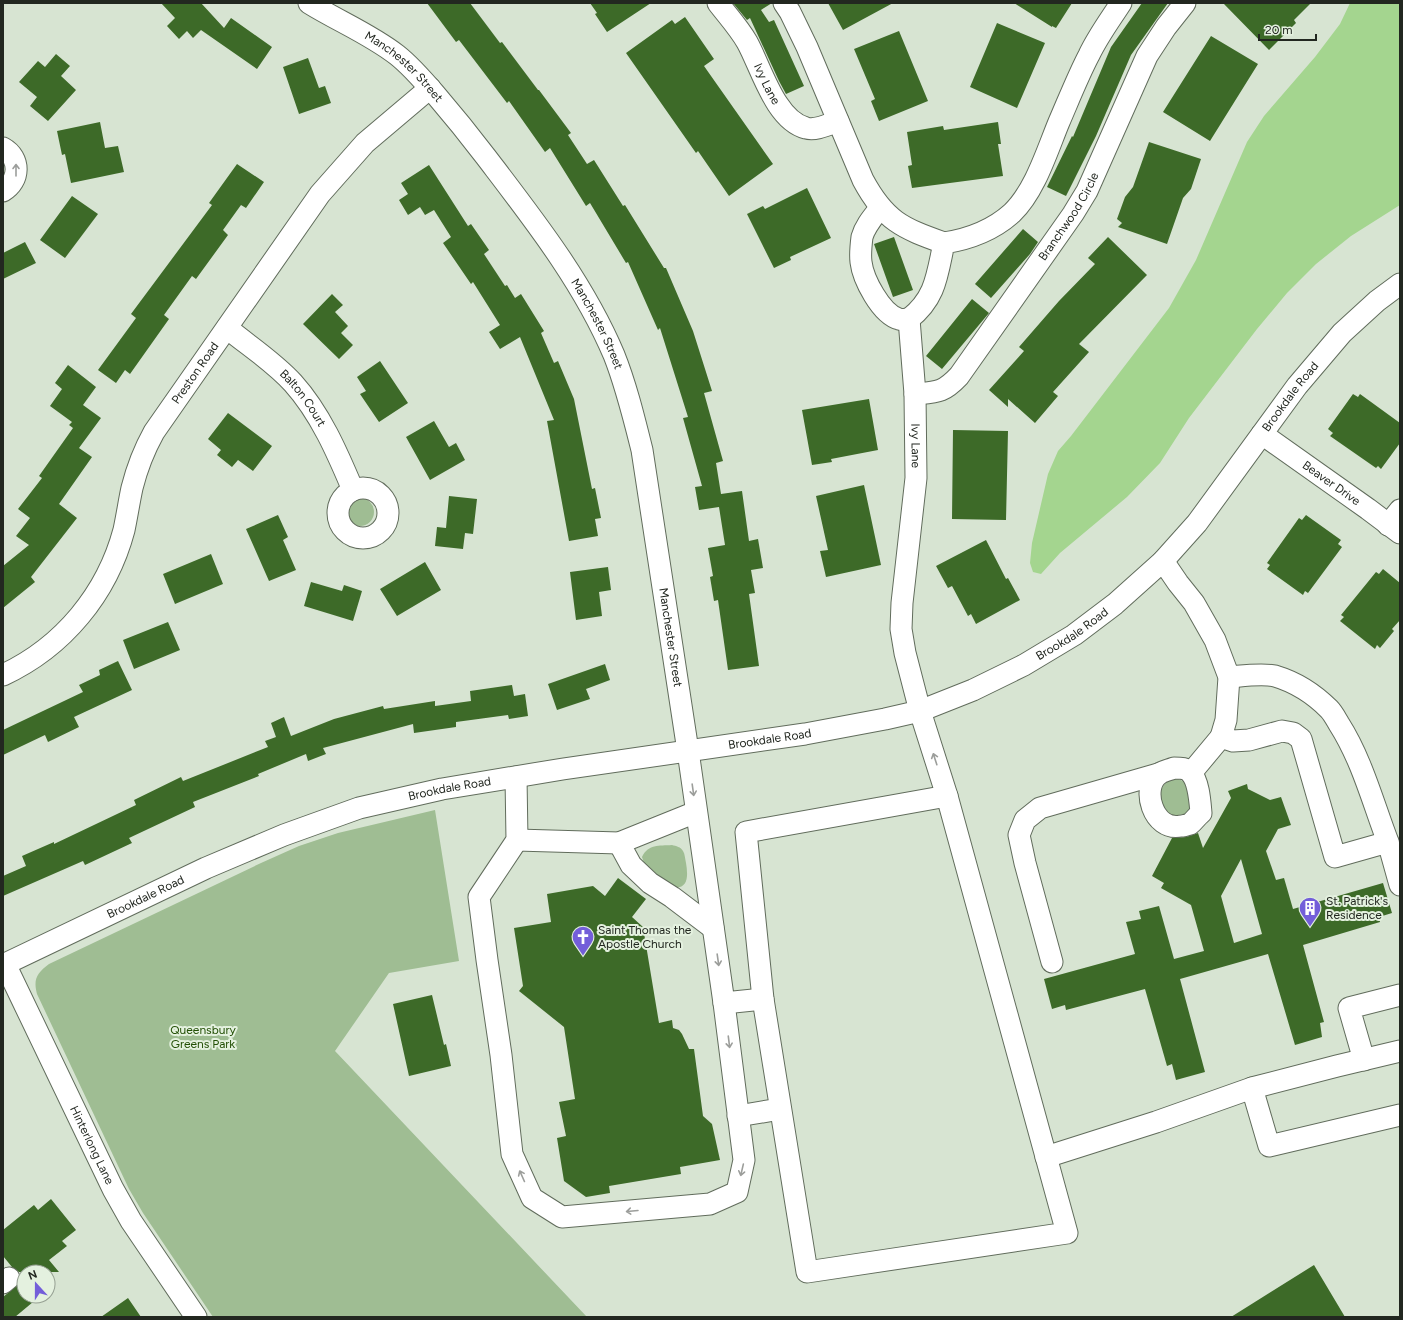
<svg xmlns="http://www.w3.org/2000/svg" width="1403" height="1320" font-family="Figtree,sans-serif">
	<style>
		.green { fill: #9fbd93 }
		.water { fill: #a4d58f }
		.building { fill: #3d6a28; fill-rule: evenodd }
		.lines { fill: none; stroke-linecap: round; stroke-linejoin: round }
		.minor-casing { stroke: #616c5c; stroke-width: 23 }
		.minor { stroke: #fff; stroke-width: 21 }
		.oneway { stroke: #9c9e9b }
		.labels { text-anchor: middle; stroke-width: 4; stroke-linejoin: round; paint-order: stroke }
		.street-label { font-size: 12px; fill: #222720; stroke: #e4f1df }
		.poi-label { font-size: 12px; fill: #222720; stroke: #e4f1df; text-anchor: start }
		.park-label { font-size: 12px; fill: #224f05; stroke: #e4f1df }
	</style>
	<rect width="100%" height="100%" fill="#d7e4d2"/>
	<path class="green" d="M346 512a14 14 0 1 1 28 0a14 14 0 1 1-28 0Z
		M1176,778C1192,784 1190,792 1191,807L1185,814L1172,816C1156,805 1155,795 1168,780Z
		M435,810L459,961L389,973L335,1051L587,1317H213L143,1213L129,1189L37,994C33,979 37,973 49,964L261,863L299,846L338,833Z
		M672,845C676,846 681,847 683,851C685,854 685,859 686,863C688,875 689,890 672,887L645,866L642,857C648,844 659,846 672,845Z"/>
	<path class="water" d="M1350,3H1400V205L1351,236L1316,264L1287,293L1257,329L1189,418L1160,463L1127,497L1060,553L1041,574L1033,572L1030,563L1032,543L1048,474L1058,451L1071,436L1169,308L1196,260L1247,142L1264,116L1315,57L1340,24Z"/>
	<path class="building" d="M161,3H201L224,28L231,18L272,47L257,69L201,30L193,38L187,31L179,39L167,26L175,18Z
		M427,3H470L500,43L502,42L538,90H539L571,133L568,135L587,164L594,160L623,206L625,205L664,268H666L693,331L712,391L704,393L723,461L716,463L721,494L742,491L749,541L758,539L763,568L751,570L755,593L749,594L759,666L728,670L718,600L714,601L710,577L713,576L708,548L725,545L719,507L699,510L695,487L702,486L683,418L688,417L660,328L658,330L628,262L626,263L590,203L586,206L550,148L545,152L509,101L507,103L459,40L456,42Z
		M590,3H651L607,32L595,14L597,13Z
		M733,3H772L761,10L769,22L774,20L804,86L786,94L779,81L750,18L747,20Z
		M828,3H893L843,30Z
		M1014,3H1072L1056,28L1052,26V27Z
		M1142,3H1168L1131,55L1096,136L1066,196L1047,187L1072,136L1073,137L1111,47Z
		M1223,3H1311L1294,20L1296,23L1269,50Z
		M685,17L714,59L704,66L773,164L729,196L698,151L696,153L626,53L672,20L675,24Z
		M997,23L1045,43L1017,108L970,87Z
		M899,31L928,101L879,121L871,101L875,99L854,49Z
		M1211,36L1258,64L1210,141L1163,112Z
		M56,54L70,66L61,76L76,90L48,121L30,106L37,97L19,82L38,61L45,67Z
		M308,58L319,88L325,86L331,103L299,114L283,67Z
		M100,122L105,148L118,146L124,172L71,183L65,154L62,155L57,131Z
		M998,122L1001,144H998L1003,176L912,188L908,166L912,165L907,132L943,126L944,130Z
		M1149,142L1201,159L1191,189L1183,198L1167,244L1118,227L1122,223L1117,219L1125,197L1133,187Z
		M237,164L264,182L246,208L241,205L223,230L228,235L196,279L192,276L164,315L169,319L130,374L125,370L116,383L98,370L136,318L131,314L212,205L209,203Z
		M429,165L468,226L471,224L489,250L484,254L505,286L507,285L515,298L521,294L544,331L541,333L554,363L558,361L574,399L592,489L595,488L601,518L595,519L598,536L569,541L547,421L554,420L520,337L500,349L489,332L500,325L473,282L471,284L443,243L451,237L434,210L425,215L420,207L408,215L399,200L408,194L401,183Z
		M807,188L831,238L790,257L791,260L774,268L747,214L763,206L765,209Z
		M72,196L98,214L65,258L40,240Z
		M1023,229L1038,242L1030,254L991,298L975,284Z
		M894,237L913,290L893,297L874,244Z
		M1108,237L1147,275L1079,344L1089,352L1053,392L1058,396L1035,423L1008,399V407L989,390L1024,351L1019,347L1059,301L1095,264L1088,258Z
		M25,242L36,263L3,279V253Z
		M332,294L343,305L335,312L348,326L341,333L353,345L339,359L303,324Z
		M972,299L989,313L942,369L926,356Z
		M380,361L408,403L379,422L360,394L366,391L357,377Z
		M68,365L96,387L83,405L101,418L79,448L92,457L59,504L77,518L31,577L35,582L3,608V566L29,545L16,536L30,518L18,509L42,478L39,476L73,428L69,425L72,422L50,406L62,389L55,383Z
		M1353,394L1358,397L1360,394L1400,423V443L1381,469L1378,466L1376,468L1330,436L1333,433L1328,429Z
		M869,399L878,450L831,459L832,462L812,465L802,410Z
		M228,413L272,446L253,471L238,460L232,467L217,455L221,450L208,439Z
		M434,421L449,447L456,443L465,460L430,480L406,437Z
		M953,430L1008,431L1006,520L952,519Z
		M864,485L881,565L826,577L820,551L828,550L816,496Z
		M449,496L477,499L473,534L465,533L463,549L435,546L437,527L446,528Z
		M278,515L288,537L283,540L296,570L269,581L246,529Z
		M1306,515L1341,540L1338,544L1342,547L1308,593L1305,591L1303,595L1267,569L1270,565L1267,563L1299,518L1302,520Z
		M986,540L1006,579L1008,578L1020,600L976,624L971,614L968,616L952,586L948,588L936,566Z
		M211,554L223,584L175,604L163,574Z
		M425,562L441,590L397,616L380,589Z
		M608,567L611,590L599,592L602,616L576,620L570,572Z
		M1383,569L1400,583V620L1392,629L1394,631L1380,648L1377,645L1375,649L1340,621L1344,617L1341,615L1376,572L1379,574Z
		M311,582L342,591L344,585L362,591L353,621L304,606Z
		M168,622L180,650L134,669L123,640Z
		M118,661L132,690L74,717L79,727L48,742L45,735L3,755V730L83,692L79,685L100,675L99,670Z
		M605,664L610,680L586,689L590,699L557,710L548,684Z
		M512,685L514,696L525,694L528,716L509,719L508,715L456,722V727L414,733L413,724L323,748L326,754L308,761L306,754L258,774L259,776L193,802L195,807L129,838L132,843L85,865L83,861L3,896V876L26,866L22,856L54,842V844L136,805L134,800L181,777L183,781L268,747L265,741L276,737L271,723L284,717L291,736L334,719L383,706L384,709L435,701V706L471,701L470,691Z
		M1247,784L1248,789L1270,800L1281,797L1291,825L1278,829L1266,851L1276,880L1284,878L1293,909L1383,883L1392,913L1379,917L1380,922L1303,945L1324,1022L1320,1023L1322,1037L1295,1045L1268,954L1180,979L1205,1072L1176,1080L1172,1064L1167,1066L1145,989L1066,1010L1065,1005L1052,1009L1044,979L1135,954L1126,922L1141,919L1139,911L1159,906L1174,959L1204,951L1191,905L1161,888L1164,883L1152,876L1172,838L1186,837L1198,833L1203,848L1231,798L1228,791ZM1241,859L1262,934L1234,943L1221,896Z
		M618,878L646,899L632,917L643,927L659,1023L672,1020L673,1028L679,1030L682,1034L689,1049H694L703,1116L712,1124L720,1160L680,1167L681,1174L609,1186L610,1193L586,1197L564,1181L557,1138L566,1136L559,1102L575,1099L564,1027L519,991L523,986L514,928L551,922L547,894L593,886L605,896Z
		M432,995L444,1045L446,1044L451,1066L409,1076L393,1004Z
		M51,1199L76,1230L62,1241L67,1246L49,1260L59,1272H19L12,1267L3,1256V1230L34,1205L38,1210Z
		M1314,1265L1345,1317H1231Z
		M19,1284L24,1291V1296H28L33,1302L15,1317H3V1297Z
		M128,1298L141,1317H101Z"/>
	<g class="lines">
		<g class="minor-casing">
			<g id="minor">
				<path id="s1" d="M309,3C338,21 370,34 397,55C411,66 423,80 435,94C453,115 470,136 486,157C534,220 583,282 614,355C626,385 634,418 642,450L688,751L724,1003L763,999"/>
				<path id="s2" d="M718,3C728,16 739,28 747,42C761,67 775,120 806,128C816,131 829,124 838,121"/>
				<path d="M784,3L790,12L807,47L863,180C885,221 902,228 944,243"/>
				<path d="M3,148C21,158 20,181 3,191"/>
				<path d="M880,208C873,217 865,226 862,237C861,245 860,254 861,262C863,279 881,314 899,319C902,320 906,319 909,319"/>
				<path id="s3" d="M909,319L915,394L916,478L902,603L901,629L905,653L920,711L947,796"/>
				<path d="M909,319C936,298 937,275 944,243C970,239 992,231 1012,213C1035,191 1047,151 1059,122C1069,99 1078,76 1089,55C1098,36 1110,20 1121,3"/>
				<path id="s4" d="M227,328C249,346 274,362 293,383C320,413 337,452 353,490"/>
				<path id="s5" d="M915,394C937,392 943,393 959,376L1073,214L1087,191L1147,56L1166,27L1185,3"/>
				<path id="s6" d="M1262,434L1368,509L1400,533"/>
				<circle cx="363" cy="513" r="25"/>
				<path d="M1388,525L1400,510"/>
				<path d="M1163,561L1178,583L1194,603L1215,640L1229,677L1226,720L1221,737L1233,741L1249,740L1282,731L1293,733L1301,739L1335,857L1388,842L1400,885"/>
				<path id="s7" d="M3,675C63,647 107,594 124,530C127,516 129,502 132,488C137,468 144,450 154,432L320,194L365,143L430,88"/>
				<path d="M1229,677C1242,676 1262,673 1275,676C1295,682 1314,694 1329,709C1333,713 1336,719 1339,724C1362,760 1373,803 1388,842"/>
				<path d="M1174,768C1180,768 1187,768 1191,773C1199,782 1200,802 1201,813C1197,816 1194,821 1190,824C1187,825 1184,826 1181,826C1153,832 1140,787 1159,774C1163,771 1169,770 1174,768Z"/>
				<path d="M1191,773L1221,737"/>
				<path d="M516,777L517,840L479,897L487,960L501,1055L512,1154L532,1198L562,1217L710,1204L737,1192L744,1160L724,1003"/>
				<path d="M947,796L1067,1233L807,1272L763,999L746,832Z"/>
				<path d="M517,840L619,843L696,812"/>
				<path d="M619,843L631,865L650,883L672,897L713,928"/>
				<path d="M1052,962L1025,863L1019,835L1025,820L1040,808L1158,774"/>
				<path id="s8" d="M5,964L113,1189L131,1221L196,1317"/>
				<path id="s9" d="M3,965L206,868L284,835L359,808L442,789L563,769L805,734L885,719L920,711L973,690L1024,665L1074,635L1115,604L1163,561L1197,523L1297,386L1342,333L1377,301L1400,284"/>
				<path d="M1364,1060L1349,1008L1400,995"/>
				<path d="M1252,1088L1269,1146L1400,1115"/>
				<path d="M738,1116L780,1109"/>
				<path d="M1046,1157L1156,1122L1252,1088L1337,1066L1400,1051"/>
				<path d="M3,1283L9,1278"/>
			</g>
		</g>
		<use href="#minor" class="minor"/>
	</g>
	<defs><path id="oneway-shaft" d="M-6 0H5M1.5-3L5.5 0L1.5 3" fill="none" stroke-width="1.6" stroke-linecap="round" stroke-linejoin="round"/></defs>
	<g class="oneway">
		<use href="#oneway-shaft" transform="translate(16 170) rotate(-90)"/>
		<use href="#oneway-shaft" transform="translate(935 759) rotate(-108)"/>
		<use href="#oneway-shaft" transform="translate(693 790) rotate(82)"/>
		<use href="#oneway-shaft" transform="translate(718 960) rotate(82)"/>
		<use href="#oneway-shaft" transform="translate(729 1042) rotate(83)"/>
		<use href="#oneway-shaft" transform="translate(742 1170) rotate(103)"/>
		<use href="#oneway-shaft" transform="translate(522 1176) rotate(-114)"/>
		<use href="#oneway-shaft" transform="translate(632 1211) rotate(175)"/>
	</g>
	<defs>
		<g id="building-pin" transform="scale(1.15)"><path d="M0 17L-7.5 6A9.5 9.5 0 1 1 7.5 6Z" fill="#735ed9" stroke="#e4f1df"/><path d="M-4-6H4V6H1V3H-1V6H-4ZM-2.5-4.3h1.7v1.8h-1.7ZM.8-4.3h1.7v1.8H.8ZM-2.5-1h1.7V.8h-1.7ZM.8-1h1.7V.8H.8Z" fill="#fff"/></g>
		<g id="church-pin" transform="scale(1.15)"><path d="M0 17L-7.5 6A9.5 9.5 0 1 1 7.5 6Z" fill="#735ed9" stroke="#e4f1df"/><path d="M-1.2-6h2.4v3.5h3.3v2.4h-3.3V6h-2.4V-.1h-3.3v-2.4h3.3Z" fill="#fff"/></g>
	</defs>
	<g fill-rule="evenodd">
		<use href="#building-pin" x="1310" y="908"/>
		<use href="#church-pin" x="583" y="937"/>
	</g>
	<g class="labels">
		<g class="street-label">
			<text dy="4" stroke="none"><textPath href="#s1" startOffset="115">Manchester Street</textPath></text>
			<text dy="4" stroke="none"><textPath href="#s2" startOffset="95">Ivy Lane</textPath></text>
			<text dy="4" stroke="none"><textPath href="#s5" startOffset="243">Branchwood Circle</textPath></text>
			<text dy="4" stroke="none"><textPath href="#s1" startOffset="439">Manchester Street</textPath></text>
			<text dy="4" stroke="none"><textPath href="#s7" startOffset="370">Preston Road</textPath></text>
			<text dy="4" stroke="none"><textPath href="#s9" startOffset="1455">Brookdale Road</textPath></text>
			<text dy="4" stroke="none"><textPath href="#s4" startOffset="104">Balton Court</textPath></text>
			<text dy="4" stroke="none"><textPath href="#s3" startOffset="127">Ivy Lane</textPath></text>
			<text dy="4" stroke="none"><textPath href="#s6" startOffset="85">Beaver Drive</textPath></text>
			<text dy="4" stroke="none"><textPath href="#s9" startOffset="1130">Brookdale Road</textPath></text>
			<text dy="4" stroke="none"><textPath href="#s1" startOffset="763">Manchester Street</textPath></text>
			<text dy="4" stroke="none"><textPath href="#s9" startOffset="806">Brookdale Road</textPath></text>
			<text dy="4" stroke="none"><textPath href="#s9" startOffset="482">Brookdale Road</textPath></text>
			<text dy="4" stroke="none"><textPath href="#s9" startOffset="158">Brookdale Road</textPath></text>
			<text dy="4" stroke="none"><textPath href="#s8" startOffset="201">Hinterlong Lane</textPath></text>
		</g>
		<g class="poi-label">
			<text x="1326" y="905">St. Patrick's<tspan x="1326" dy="14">Residence</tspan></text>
			<text x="598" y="934">Saint Thomas the<tspan x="598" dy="14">Apostle Church</tspan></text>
		</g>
		<g class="park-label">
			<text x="203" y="1034">Queensbury<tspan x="203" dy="14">Greens Park</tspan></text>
		</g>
	</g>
	<rect width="1403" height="1320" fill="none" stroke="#222720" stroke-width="8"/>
	<g transform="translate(36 1284) rotate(339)"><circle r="19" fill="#e4f1df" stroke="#96a093"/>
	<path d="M0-3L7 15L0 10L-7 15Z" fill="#735ed9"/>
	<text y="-6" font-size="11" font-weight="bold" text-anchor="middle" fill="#222720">N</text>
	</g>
	<path d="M1259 34v6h57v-6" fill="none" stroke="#222720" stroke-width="2"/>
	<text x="1265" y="34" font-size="12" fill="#222720" stroke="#e4f1df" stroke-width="3" paint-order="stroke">20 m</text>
</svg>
